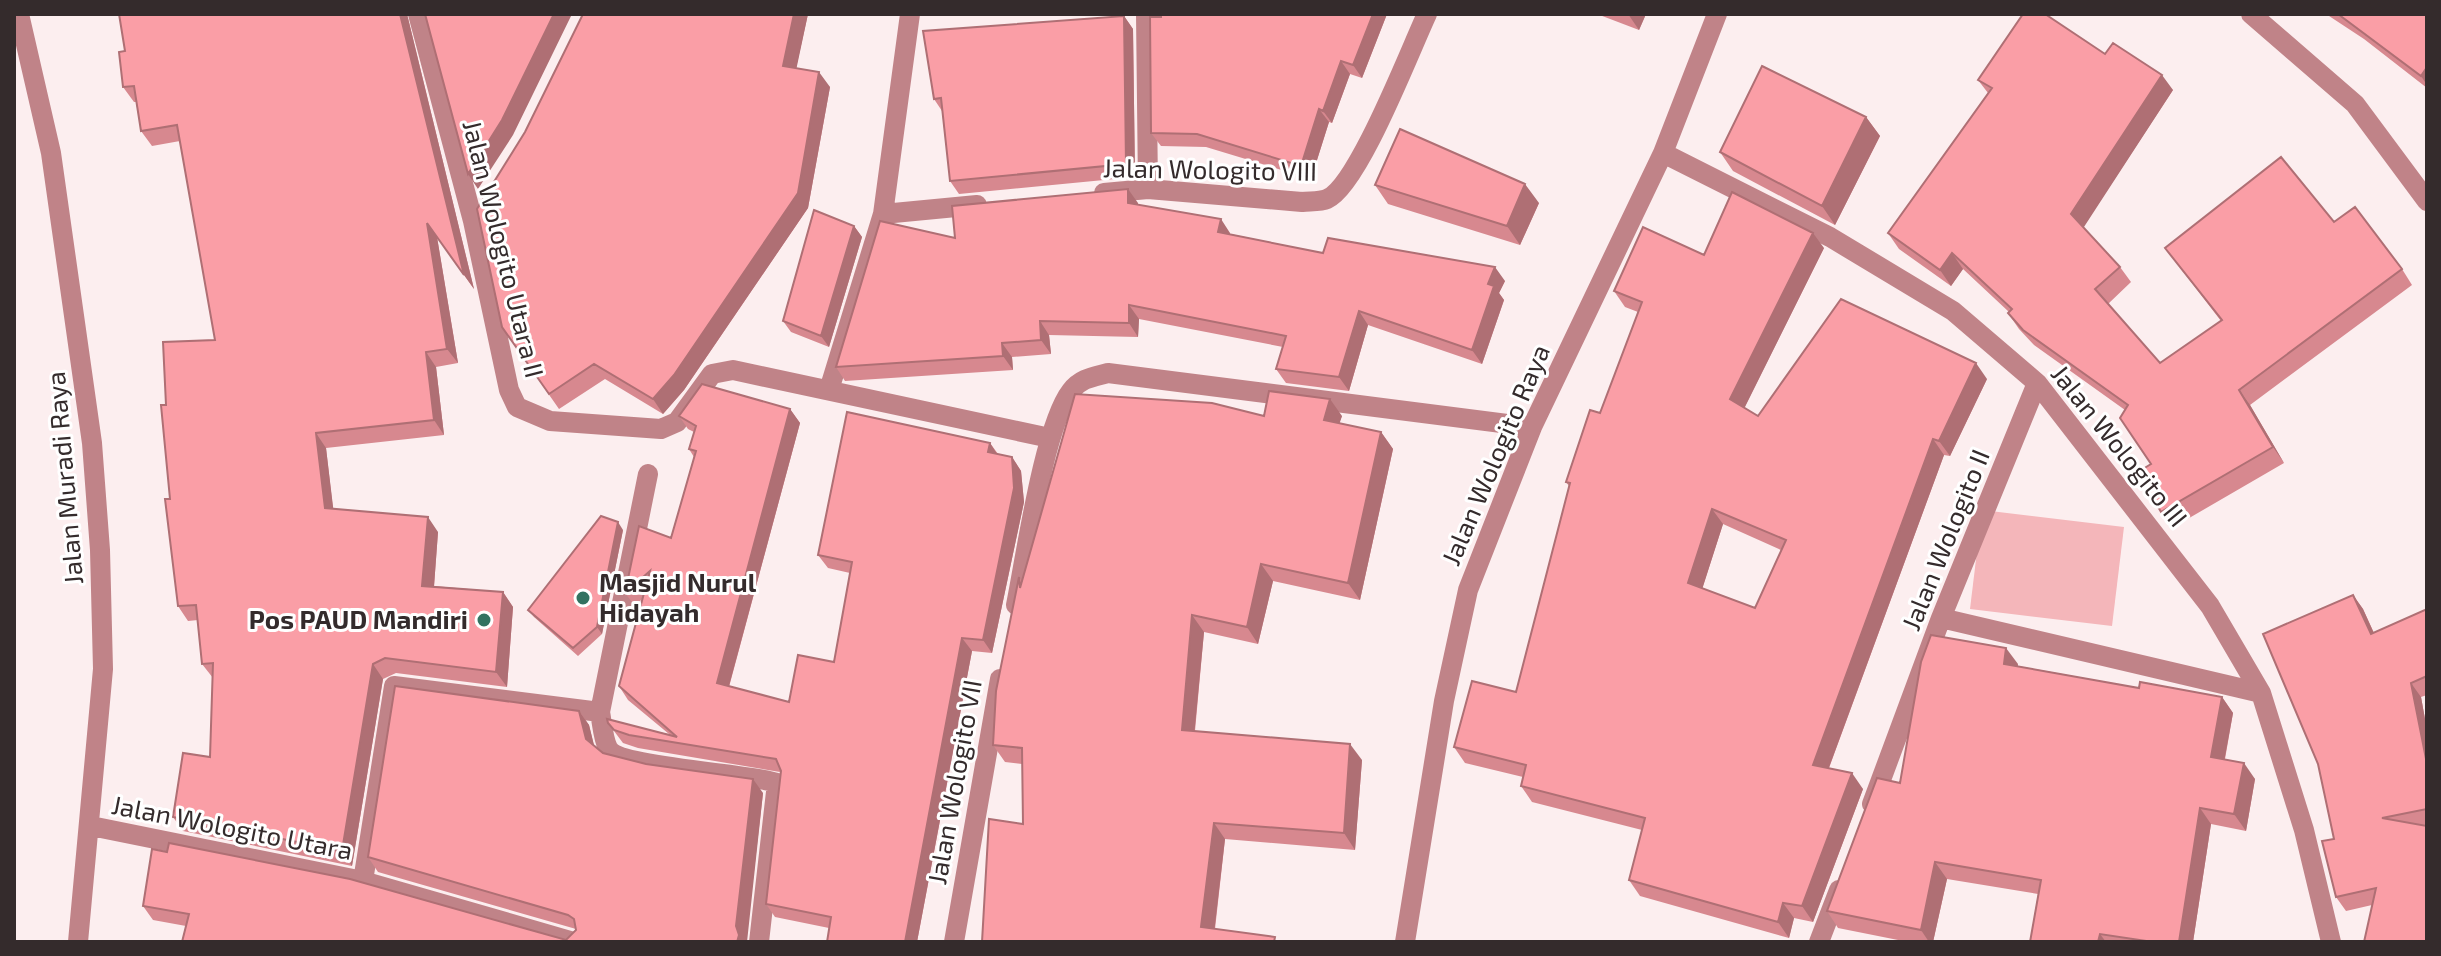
<svg xmlns="http://www.w3.org/2000/svg" width="2441" height="956" font-family="'Exo 2',sans-serif">
	<style>
		.garden { fill: #f4b6ba }
		.lines { fill: none; stroke-linecap: round; stroke-linejoin: round }
		.minor { stroke: #c08388; stroke-width: 20 }
		.wall { fill: #d7888f; fill-rule: evenodd }
		.shaded-wall { fill: #af6f74 }
		.building { fill: #fa9ea6; stroke: #af6f74; stroke-width: 2; fill-rule: evenodd }
		.poi-dot { fill: #327261; stroke: #fff; stroke-width: 3 }
		.labels { text-anchor: middle; stroke-width: 6; stroke-linejoin: round; paint-order: stroke }
		.street-label { font-size: 26px; fill: #342b2c; stroke: #fff }
		.poi-label { font-size: 26px; font-weight: bold; fill: #342b2c; stroke: #fff; text-anchor: start }
	</style>
	<rect width="100%" height="100%" fill="#fceeef"/>
	<path class="garden" d="M1982,510L2124,527L2112,626L1970,609Z"/>
	<g class="lines">
		<path class="minor" d="M19,14L51,153L92,443L100,550L103,669L78,942
			M418,14L473,221L509,390L517,407L550,421L661,429L677,422L712,374L733,370L1050,438
			M1146,14L1148,189
			M2251,14L2355,104L2427,201
			M1663,153L1830,237L1953,311L2037,383L2210,606L2261,693L2304,830L2331,942
			M1104,193L1148,189L1302,202C1309,201 1320,202 1327,199C1358,186 1410,50 1427,14
			M883,214L977,205
			M829,390L883,214L910,14
			M648,474L600,712C602,722 603,739 608,748C618,768 749,773 777,783L759,942
			M1016,605C1026,556 1044,426 1071,391C1081,378 1093,377 1108,373L1532,427
			M1941,618L2261,693
			M1872,804L1941,618L2037,383
			M91,826L363,881L574,942
			M363,881L394,686L600,712
			M954,942L1000,679
			M1405,942L1444,701L1468,590L1532,427L1663,153L1717,14
			M1819,942L1839,890"/>
	</g>
	<path class="wall" d="M407,14L474,289L437,237L458,363L436,367L444,435L326,448L333,509L438,532L434,586L503,592L513,607L507,687L396,673L383,679L352,866L183,831L173,817L210,757L213,678L202,664L198,620L188,621L178,606L170,499L166,405L215,340L180,141L152,146L141,131L136,102H134L123,87L125,51Z
		M583,14H808L796,68L830,87L808,208L684,390L663,414L605,379L559,409L502,327L525,132Z
		M1387,14L1362,78L1350,74L1332,123L1329,122L1311,179L1206,147L1161,146L1151,133Z
		M1597,14H1646L1639,30Z
		M2326,14H2427V88L2364,39Z
		M1124,16L1133,29L1135,177L959,194L950,181L942,111L934,99Z
		M2105,54L2173,90L2083,227L2120,267L2131,282L2108,304L2160,363L2221,321L2165,248L2334,222L2402,269L2412,285L2250,405L2284,463L2172,528L2161,512L2151,464L2125,410L2034,345L2019,329L2008,313L2009,312L1963,269L1951,286L1899,249L1888,233L1988,93L1978,80Z
		M1866,117L1880,136L1835,225L1733,171L1720,152Z
		M1375,185L1539,203L1520,245L1388,204Z
		M1138,203V205L1230,233V234L1323,253L1505,281L1499,293L1504,300L1482,364L1368,325L1349,391L1286,383L1276,369L1283,347L1139,319L1138,337L1049,335L1051,354L1012,357L1013,370L845,381L836,367L955,238Z
		M854,226L862,237L829,347L791,332L783,321Z
		M1824,248L1744,408L1758,416L1987,379L1950,456L1944,455L1829,768L1863,789L1813,922L1794,918L1789,938L1640,896L1629,880L1642,830L1532,802L1521,786L1523,777L1465,763L1454,747L1516,692L1569,486L1566,482L1600,413L1638,312L1625,307L1614,291L1704,255ZM1723,524L1781,550L1755,608L1702,589Z
		M790,409L800,423L729,687L789,702L834,662L850,573L828,568L818,555L990,443L998,454L1012,457L1021,471L1024,502L992,653L972,651L917,942H827L829,928L775,917L766,904L780,772L638,748L623,743L608,723L669,734L628,700L619,686L642,599L635,606L625,593L671,538L694,457L689,449L694,432L688,429L679,416Z
		M1264,416H1342L1339,423L1381,432L1393,449L1360,600L1273,581L1258,644L1204,632L1195,731L1362,760L1355,850L1225,839L1215,929L982,942L1023,824L1022,764L1005,762L993,745L1019,577L1022,581Z
		M623,530L602,634L578,656L534,617L528,610Z
		M2353,595L2363,609L2374,633L2427,609V695L2421,697L2427,730V826L2372,905L2346,911L2336,897L2334,839Z
		M2018,664V666L2139,688L2222,697L2233,713L2225,759L2255,779L2246,831L2211,824L2193,942H2030L2038,894L1947,879L1933,942H1908L1838,928L1827,911L1900,783Z
		M579,711L589,725L594,746L603,753L763,793L746,941L182,942L186,926L153,920L143,906L566,940L576,930V929L378,872L368,857Z"/>
	<path class="shaded-wall" d="M400,14H407L474,289L464,275Z
		M554,14H572L513,135L478,189L468,174Z
		M794,14H808L794,80L783,66Z
		M1373,14H1387L1362,78L1353,65Z
		M1628,14H1646L1639,30Z
		M1124,16L1133,29L1135,177L1126,164Z
		M1341,61L1350,74L1332,123L1323,111Z
		M2427,67V85L2421,76Z
		M819,72L830,87L808,208L684,390L663,414L653,399Z
		M2162,75L2173,90L2082,230L2071,214Z
		M1319,109L1329,122L1311,179L1301,166Z
		M1866,117L1880,136L1835,225L1822,206Z
		M1525,184L1539,203L1520,245L1507,226Z
		M1128,189L1138,203V217L1128,203Z
		M1221,219L1230,233L1228,246L1218,232Z
		M427,223L437,237L458,363L447,349Z
		M854,226L862,237L829,347L821,336Z
		M1813,233L1824,248L1741,415L1730,399Z
		M1952,253L1963,269L1951,286L1940,270Z
		M1495,267L1505,281L1499,293L1504,300L1482,364L1472,350L1488,284Z
		M1129,305L1139,319L1138,337L1129,323Z
		M1359,311L1368,325L1349,391L1339,377Z
		M1040,321L1049,335L1051,354L1041,340Z
		M1002,343L1012,357L1013,370L1003,356Z
		M426,352L436,367L444,435L434,420Z
		M1976,363L1987,379L1950,456L1939,441Z
		M2239,390L2250,405L2284,463L2273,447Z
		M1330,399L1342,416L1335,437L1324,420Z
		M790,409L800,423L726,697L717,683Z
		M1381,432L1393,449L1360,600L1348,583Z
		M316,433L326,448L335,523L325,508Z
		M1933,439L1944,455L1824,781L1813,765Z
		M990,443L999,457L988,452Z
		M1012,457L1021,471L1024,502L992,653L983,640Z
		M1712,509L1723,524L1699,599L1688,583Z
		M428,517L438,532L433,600L422,586Z
		M618,522L623,530L602,634L597,627Z
		M1261,564L1273,581L1258,644L1247,627Z
		M503,592L513,607L507,687L496,672Z
		M2353,595L2363,609L2381,649L2371,634Z
		M1192,615L1204,632L1193,747L1182,730Z
		M962,638L972,651L917,942H905Z
		M2006,648L2018,664L2015,680L2004,664Z
		M373,664L383,679L352,866L342,851Z
		M2411,683L2421,697L2427,730V765Z
		M2222,697L2233,713L2222,773L2211,757Z
		M579,711L589,725L596,753L586,739Z
		M1350,744L1362,760L1355,850L1344,833Z
		M2244,763L2255,779L2246,831L2234,814Z
		M1852,773L1863,789L1813,922L1802,906Z
		M753,779L763,793L747,942H737L736,926Z
		M2200,808L2211,824L2193,942H2179Z
		M1214,823L1225,839L1213,942L1201,927Z
		M1935,862L1947,879L1933,942H1929L1921,930Z
		M1783,903L1794,918L1789,938L1778,922Z
		M2100,934L2106,942H2098Z"/>
	<path class="building" d="M119,14H400L464,275L427,223L447,349L426,352L434,420L316,433L325,508L428,517L422,586L503,592L496,672L385,658L373,664L342,851L173,817L183,753L210,757L213,663L202,664L196,605L178,606L165,499H170L161,405H166L163,342L215,340L177,125L141,131L134,86L123,87L119,52L125,51Z
		M425,14H554L502,120L468,174Z
		M583,14H794L783,66L819,72L798,193L674,375L653,399L594,364L549,394L502,327L477,209L525,132Z
		M1161,14H1373L1353,65L1341,61L1323,111L1319,109L1301,166L1197,134L1151,133L1150,17H1161Z
		M2023,14H2045L2105,54L2113,43L2162,75L2071,214L2120,267L2095,289L2160,363L2222,320L2165,248L2281,157L2334,222L2355,207L2402,269L2239,390L2273,447L2161,512L2138,472L2151,464L2120,418L2128,405L2023,330L2008,313L2012,309L1952,253L1940,270L1888,233L1992,88L1978,80Z
		M2338,14H2427V67L2421,76Z
		M1124,16L1126,164L950,181L941,98L934,99L923,31Z
		M1762,66L1866,117L1822,206L1720,152Z
		M1400,129L1525,184L1507,226L1375,185Z
		M1128,189V203L1221,219L1218,232L1323,253L1328,238L1495,267L1488,284L1494,286L1472,350L1359,311L1339,377L1276,369L1286,336L1129,305V323L1040,321L1041,340L1002,343L1003,356L836,367L880,221L955,238L952,206Z
		M1732,192L1813,233L1730,399L1758,416L1841,299L1976,363L1939,441L1933,439L1813,765L1852,773L1802,906L1783,903L1778,922L1629,880L1645,818L1521,786L1526,765L1454,747L1472,681L1516,692L1570,483L1566,482L1590,410L1600,413L1642,302L1614,291L1643,227L1704,255ZM1712,509L1786,540L1755,608L1688,583Z
		M814,210L854,226L821,336L783,321Z
		M702,384L790,409L717,683L789,702L798,655L834,662L852,562L818,555L847,412L990,443L988,452L1012,457L1014,488L983,640L962,638L905,942H827L831,917L766,904L781,771L776,759L629,735L614,730L608,723L607,719L677,737L619,686L650,571L625,593L639,526L671,538L696,451L689,449L696,426L679,416Z
		M1269,391L1330,399L1324,420L1381,432L1348,583L1261,564L1247,627L1192,615L1182,730L1350,744L1344,833L1214,823L1201,927L1275,937L1274,942H982L989,819L1023,824L1022,748L993,745L996,691L1019,577L1020,588L1075,394L1212,403L1264,416Z
		M601,516L618,522L597,627L573,648L528,610Z
		M2353,595L2371,634L2427,609V676L2411,683L2427,764V809L2382,818L2427,826V942H2364L2376,888L2336,897L2322,841L2334,839L2318,764L2263,634Z
		M1931,635L2006,648L2004,664L2139,688L2140,682L2222,697L2211,757L2244,763L2234,814L2200,808L2179,942H2153L2100,934L2098,942H2030L2041,880L1935,862L1921,930L1827,911L1877,778L1900,783L1921,662Z
		M395,686L579,711L586,739L603,753L646,764L753,779L736,926L739,935L737,942H182L189,914L143,906L152,849L167,852L169,843L350,879L566,940L576,930L574,919L568,915L368,857Z"/>
	<g class="poi-dot">
		<circle cx="583" cy="598" r="8"/>
		<circle cx="484" cy="620" r="8"/>
	</g>
	<g class="labels">
		<g class="street-label">
			<text transform="translate(1210 170) rotate(1)" y="9">Jalan Wologito VIII</text>
			<text transform="translate(503 249) rotate(76)" y="9">Jalan Wologito Utara II</text>
			<text transform="translate(2119 446) rotate(51)" y="9">Jalan Wologito III</text>
			<text transform="translate(1496 455) rotate(-67)" y="9">Jalan Wologito Raya</text>
			<text transform="translate(65 478) rotate(-95)" y="9">Jalan Muradi Raya</text>
			<text transform="translate(1946 540) rotate(-68)" y="9">Jalan Wologito II</text>
			<text transform="translate(955 782) rotate(-80)" y="9">Jalan Wologito VII</text>
			<text transform="translate(232 828) rotate(11)" y="9">Jalan Wologito Utara</text>
		</g>
		<g class="poi-label">
			<text x="599" y="592">Masjid Nurul<tspan x="599" dy="30">Hidayah</tspan></text>
			<text x="468" y="629" text-anchor="end">Pos PAUD Mandiri</text>
		</g>
	</g>
	<rect width="2441" height="956" fill="none" stroke="#342b2c" stroke-width="32"/>
</svg>
